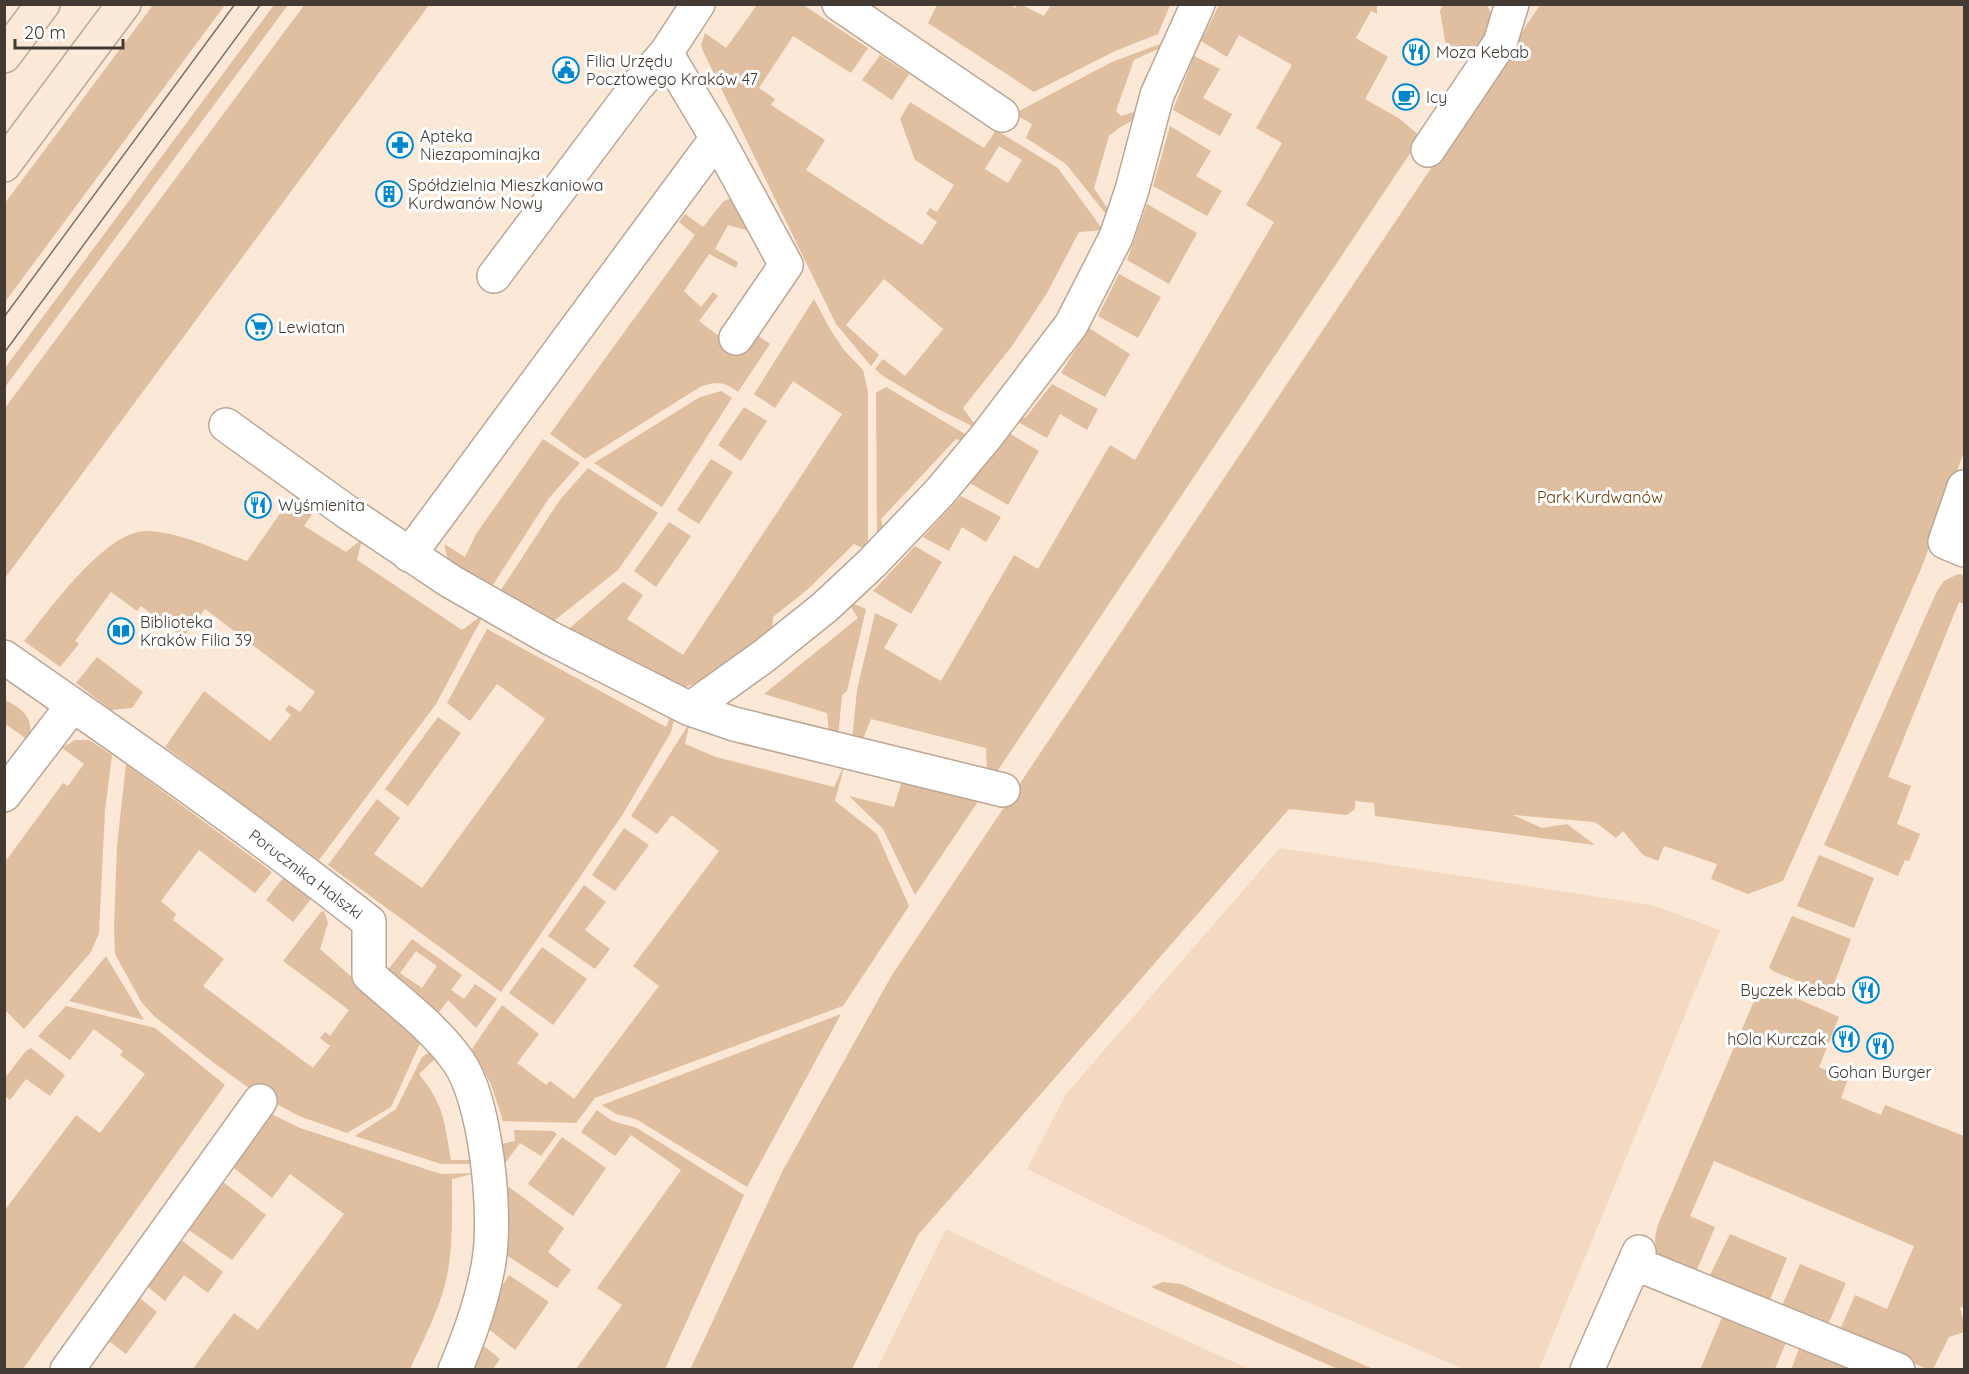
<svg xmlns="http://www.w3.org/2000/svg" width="1969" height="1374" font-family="Quicksand,sans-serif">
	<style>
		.built { fill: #f4d9c2 }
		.green { fill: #e0bea0; fill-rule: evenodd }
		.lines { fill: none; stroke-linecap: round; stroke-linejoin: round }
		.minor-casing { stroke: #bba796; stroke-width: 36 }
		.secondary-casing { stroke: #bba796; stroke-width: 36 }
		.minor { stroke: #fff; stroke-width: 33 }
		.secondary { stroke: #fbeada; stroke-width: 33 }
		.tram { stroke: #7d7167; stroke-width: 1.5 }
		.labels { text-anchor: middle; stroke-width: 6; stroke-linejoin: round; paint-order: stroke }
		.poi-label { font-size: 16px; fill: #423a33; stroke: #fff; text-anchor: start }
		.park-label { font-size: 16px; fill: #6d3e06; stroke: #fff }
		.street-label { font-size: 16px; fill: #423a33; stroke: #fff }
	</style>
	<rect width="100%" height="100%" fill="#fce8d6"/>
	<path class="built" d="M1280,848L1652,905L1720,930L1539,1369H1463L1226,1267L1027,1169L1066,1094Z
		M946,1229L1048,1278L1249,1369H877Z"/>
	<path class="green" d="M305,4L429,5L5,578V408Z
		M802,4L868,48L851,73L793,36L759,88L775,99L771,105L825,140L806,170L922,245L937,222L926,214L930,208L937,212L954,185L915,160L900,119L910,102L984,148L996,130L1058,168L1103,230L1079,232L1047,293L1012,346L963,408L978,429L938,409L883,376L875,369L883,359L905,376L943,329L884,279L846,325L879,355L871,366L836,324L703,51L701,45L705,33L726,48L757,5ZM999,146L1022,160L1008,183L985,169Z
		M1486,4L1491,12L1493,21L1471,62L1446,46L1440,11L1443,5Z
		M153,5H225L5,302V203Z
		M274,5H288L5,387V368Z
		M1010,5L1015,8L1017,5H1022L1044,16L1051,5H1170L1158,34L1115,51L1034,92L928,23L937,5Z
		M1219,5H1377V14L1371,11L1356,38L1388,57L1365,99L1400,119L1421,137L994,776L987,773L986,748L871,719L861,744L852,741L857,690L875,613L898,624L884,648L941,681L1014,555L1038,569L1110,445L1135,460L1274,222L1246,205L1282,143L1256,128L1292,65L1239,35L1227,57L1201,41Z
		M1540,5H1964V452L1921,569L1783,881L1748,894L1711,879L1717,864L1664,846L1658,861L1643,855L1623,831L1616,838L1595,822L1513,815L1542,828L1567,824L1595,845L1375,816L1374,803L1355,801V809L1347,815L1289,809L918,1235L852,1369L690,1370L783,1170L892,975Z
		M1160,44L1162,47L1134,60L1116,111L1121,116L1140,110V116L1119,128L1109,136L1094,188L1111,214L1109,218L1066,164L1026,138L1032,124L1016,115L1019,111L1112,62Z
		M880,55L909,74L892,100L862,80Z
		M1194,56L1220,69L1203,98L1232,114L1220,136L1173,110Z
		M1170,126L1211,151L1196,176L1222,191L1207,216L1153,186Z
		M724,180L756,233L728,225L715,249L738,262L736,268L709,254L684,291L701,307L713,292L718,296L699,321L720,337L736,320L770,344L738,392C724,381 717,381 700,387L585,459L550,434L695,235L679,222L685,214L703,227L723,202L730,198Z
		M1147,204L1197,233L1169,284L1127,260Z
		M1119,274L1161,297L1138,338L1098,316Z
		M814,299L830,329L844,350L863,370L868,392V550L854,544L808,589L773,617L772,635L704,680L686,687L673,686L564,633L623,582L643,595L627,619L683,655L842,414L793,381L775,408L754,394Z
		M1089,328L1130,354L1105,397L1061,373Z
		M1052,384L1098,409L1087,430L1060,414L1047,438L1016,421L1018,419L1026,417Z
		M886,387L970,437L967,442L956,439L881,519L884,533L877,540L876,393Z
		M721,391L732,398L662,507L594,463L700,397Z
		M744,407L767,421L741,461L718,445Z
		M1009,433L1039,451L1008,505L968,482Z
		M543,439L580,463L549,498L489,591L448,560L444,544L465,557L476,534Z
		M711,459L733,472L699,524L677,510Z
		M588,468L658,513L618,570L550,624L497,596L559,501Z
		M286,481L318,506L304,526L346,552L362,539L357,560L462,630L484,614L436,704L319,860L165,747L204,691L270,741L291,715L285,710L289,705L300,712L315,692L205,609L183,637L141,606L137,611L111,592L75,641L79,644L60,667L24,641C50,610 103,533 145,531C174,530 220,551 247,561L293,495L283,486Z
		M961,496L1001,517L986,542L962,527L949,551L923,537Z
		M669,522L691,536L656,587L634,571Z
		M915,546L942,562L911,614L873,591Z
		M1958,574L1964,575V604L1959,602L1888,777L1911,786L1897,824L1920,834L1909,861L1905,860L1898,876L1824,845L1937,591L1944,581Z
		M847,601L866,609L847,691L842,695L838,737L829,734L827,713L764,694L858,618Z
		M487,629L666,727L671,715L675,716L671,732L623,814L501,992L328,865L377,799L400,818L374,854L422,888L545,719L497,684L470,721L447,703Z
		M97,657L143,692L132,708L111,710L76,683Z
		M5,700C22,708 36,719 28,740L7,725L5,728Z
		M438,717L461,733L408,806L385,789Z
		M690,722L685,744L716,757L834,787L845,763L835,801L877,834L909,906L843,1006L595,1098L576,1123L503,1121L491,1084L472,1049L502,1005L539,1034L517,1063L546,1085L550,1081L574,1099L659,986L633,966L719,851L672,815L657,834L631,816Z
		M75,740H89L112,755L105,811L99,933L91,952L24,1029L5,1010V862L63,783L68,786L84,764L62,748Z
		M126,764L272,872L255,893L199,850L161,901L176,914L173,920L224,959L203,986L313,1068L330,1046L320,1038L325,1032L330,1036L349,1010L283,961L321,912L324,911L328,923L320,949L422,1039L391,1107L347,1133L299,1116L256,1093L214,1063L154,1016L142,1003L115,954L114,927L117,846Z
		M903,777L977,798V803L915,895L883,829L849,796L894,807Z
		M624,828L649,845L615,891L592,875Z
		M1819,855L1874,878L1854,928L1797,906Z
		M283,878L311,899L293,922L266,900Z
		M584,885L606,902L585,930L610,949L595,969L548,936Z
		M1792,916L1851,939L1832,989L1830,992H1823L1773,971L1769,967Z
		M412,939L462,975L451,990L464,999L475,984L497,999L476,1028L448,1000L434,1019L384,975ZM416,951L437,966L422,988L400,973Z
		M542,947L587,979L553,1025L509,993Z
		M106,956L144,1020L69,1001Z
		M1768,986L1839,1017L1819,1067L1848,1079L1841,1098L1881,1115L1885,1105L1964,1136V1306L1960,1308L1964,1322V1332L1949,1337L1933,1369H1927L1839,1332L1855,1295L1887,1309L1914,1246L1714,1161L1690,1216L1715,1227L1696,1272L1659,1257C1654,1246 1654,1237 1658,1225L1760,987Z
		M66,1006L155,1028L225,1085L23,1369H5V1210L76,1115L100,1133L145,1074L120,1055L123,1051L94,1029L70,1060L38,1036Z
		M841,1014L747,1187L636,1119L616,1114L602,1105Z
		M31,1048L65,1075L50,1096L26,1079L10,1100L5,1096V1078L26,1051Z
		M433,1050L437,1057L419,1074C445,1107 444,1121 451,1160H475V1164H441L355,1136L396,1109L422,1057Z
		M597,1110L612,1121L637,1128L744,1195L665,1369H576L622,1305L597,1288L681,1170L631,1135L615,1156L581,1132Z
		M267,1112L300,1128L441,1174L477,1173L452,1179C452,1209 453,1241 448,1271C442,1305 424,1338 410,1369L192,1370L234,1313L258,1330L344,1214L290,1174L272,1198L229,1164Z
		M514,1130L553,1131L557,1134L541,1156L520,1143L506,1162L498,1161L497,1145L515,1141Z
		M562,1137L606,1168L573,1216L528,1184Z
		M218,1178L266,1215L232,1260L183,1226Z
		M501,1181L564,1228L548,1252L571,1270L557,1288L500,1251Z
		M1730,1234L1787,1258L1769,1302L1709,1277Z
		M176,1236L223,1272L208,1293L184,1275L165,1301L143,1283Z
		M1800,1264L1846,1283L1827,1327L1781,1308Z
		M509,1275L549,1302L515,1350L480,1322Z
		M1163,1282L1181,1284L1373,1369H1338L1151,1287Z
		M136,1295L157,1312L126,1354L105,1338Z
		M1723,1315L1787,1340L1775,1369L1700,1370Z
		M479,1342L500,1359L493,1369L467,1370Z
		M1800,1346L1856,1370H1791Z"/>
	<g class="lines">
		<g class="minor-casing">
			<path id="minor" d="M839,4L1002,115
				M717,138L786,265L736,338
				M1428,150L1500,43L1512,4
				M494,276L637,86L666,53
				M226,425L347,512L450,581L550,638L690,709L734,724L1003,790
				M1964,487L1945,542L1964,550
				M409,555L717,138L666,53L698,4
				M4,657C128,743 251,829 369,922V975C399,1002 435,1028 458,1061C486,1100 497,1214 489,1261C483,1299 470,1335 455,1370
				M690,709L764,656L825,607L872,563L939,493L985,438L1071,325L1116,237L1132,190L1157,95L1198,4
				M4,795L73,705
				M1634,1263L1898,1370
				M67,1370L260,1101
				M1587,1370L1639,1252"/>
		</g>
		<g class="secondary-casing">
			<path id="secondary" d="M4,56L43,4
				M4,165L124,4"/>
		</g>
		<use href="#minor" class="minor"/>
		<use href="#secondary" class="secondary"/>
		<path class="tram" d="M4,317L235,4
			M4,353L261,4"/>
	</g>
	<defs>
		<g id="restaurant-ring" transform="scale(1.35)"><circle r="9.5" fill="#fff" stroke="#0187ce" stroke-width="1.5"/><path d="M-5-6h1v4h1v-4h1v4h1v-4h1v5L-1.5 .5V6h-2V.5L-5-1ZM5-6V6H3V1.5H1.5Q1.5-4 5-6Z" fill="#0187ce"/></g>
		<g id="civic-ring" transform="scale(1.35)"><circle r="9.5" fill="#fff" stroke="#0187ce" stroke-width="1.5"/><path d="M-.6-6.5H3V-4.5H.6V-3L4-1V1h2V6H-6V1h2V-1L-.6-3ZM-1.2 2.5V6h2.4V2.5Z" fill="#0187ce"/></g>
		<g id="cafe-ring" transform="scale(1.35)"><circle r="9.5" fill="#fff" stroke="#0187ce" stroke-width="1.5"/><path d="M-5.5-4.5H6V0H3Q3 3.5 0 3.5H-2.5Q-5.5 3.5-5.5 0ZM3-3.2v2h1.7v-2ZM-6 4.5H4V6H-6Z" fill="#0187ce"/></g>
		<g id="pharmacy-ring" transform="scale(1.35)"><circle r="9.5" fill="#fff" stroke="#0187ce" stroke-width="1.5"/><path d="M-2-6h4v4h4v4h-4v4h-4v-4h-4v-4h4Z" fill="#0187ce"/></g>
		<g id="building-ring" transform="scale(1.35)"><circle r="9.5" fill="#fff" stroke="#0187ce" stroke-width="1.5"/><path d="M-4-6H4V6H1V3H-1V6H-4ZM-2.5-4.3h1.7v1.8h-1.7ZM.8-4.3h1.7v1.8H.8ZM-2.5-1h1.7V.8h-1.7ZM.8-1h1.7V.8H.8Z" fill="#0187ce"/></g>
		<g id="supermarket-ring" transform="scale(1.35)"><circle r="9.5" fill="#fff" stroke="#0187ce" stroke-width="1.5"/><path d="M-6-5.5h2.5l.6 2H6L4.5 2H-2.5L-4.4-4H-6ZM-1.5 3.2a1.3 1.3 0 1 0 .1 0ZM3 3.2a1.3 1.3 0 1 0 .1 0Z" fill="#0187ce"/></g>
		<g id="library-ring" transform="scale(1.35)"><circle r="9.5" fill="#fff" stroke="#0187ce" stroke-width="1.5"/><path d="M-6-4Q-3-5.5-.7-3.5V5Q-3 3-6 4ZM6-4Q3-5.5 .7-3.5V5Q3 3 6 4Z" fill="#0187ce"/></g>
	</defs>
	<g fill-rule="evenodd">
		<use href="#restaurant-ring" x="1416" y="52"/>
		<use href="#civic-ring" x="566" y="70"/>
		<use href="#cafe-ring" x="1406" y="97"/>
		<use href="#pharmacy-ring" x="400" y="145"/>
		<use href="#building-ring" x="389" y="194"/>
		<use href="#supermarket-ring" x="259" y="327"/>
		<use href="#restaurant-ring" x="258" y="505"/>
		<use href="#library-ring" x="121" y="631"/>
		<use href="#restaurant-ring" x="1866" y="990"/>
		<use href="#restaurant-ring" x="1846" y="1039"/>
		<use href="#restaurant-ring" x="1880" y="1046"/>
	</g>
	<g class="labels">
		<g class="poi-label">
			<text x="1436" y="58">Moza Kebab</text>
			<text x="586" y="67">Filia Urzędu<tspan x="586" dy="18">Pocztowego Kraków 47</tspan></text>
			<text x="1426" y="103">Icy</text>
			<text x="420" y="142">Apteka<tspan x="420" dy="18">Niezapominajka</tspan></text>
			<text x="408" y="191">Spółdzielnia Mieszkaniowa<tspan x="408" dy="18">Kurdwanów Nowy</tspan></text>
			<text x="278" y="333">Lewiatan</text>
			<text x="278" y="511">Wyśmienita</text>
			<text x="140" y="628">Biblioteka<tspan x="140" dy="18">Kraków Filia 39</tspan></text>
			<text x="1846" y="996" text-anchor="end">Byczek Kebab</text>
			<text x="1826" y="1045" text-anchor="end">hOla Kurczak</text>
			<text x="1880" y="1078" text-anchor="middle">Gohan Burger</text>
		</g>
		<g class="park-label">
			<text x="1600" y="503">Park Kurdwanów</text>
		</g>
		<g class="street-label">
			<text transform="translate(306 874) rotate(37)" y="6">Porucznika Halszki</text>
		</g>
	</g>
	<rect width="1969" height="1374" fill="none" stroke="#423a33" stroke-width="12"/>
	<path d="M15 39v9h108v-9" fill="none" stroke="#423a33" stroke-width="3"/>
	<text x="24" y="39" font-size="18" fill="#423a33" stroke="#ffffff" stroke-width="4.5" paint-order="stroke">20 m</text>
</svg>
